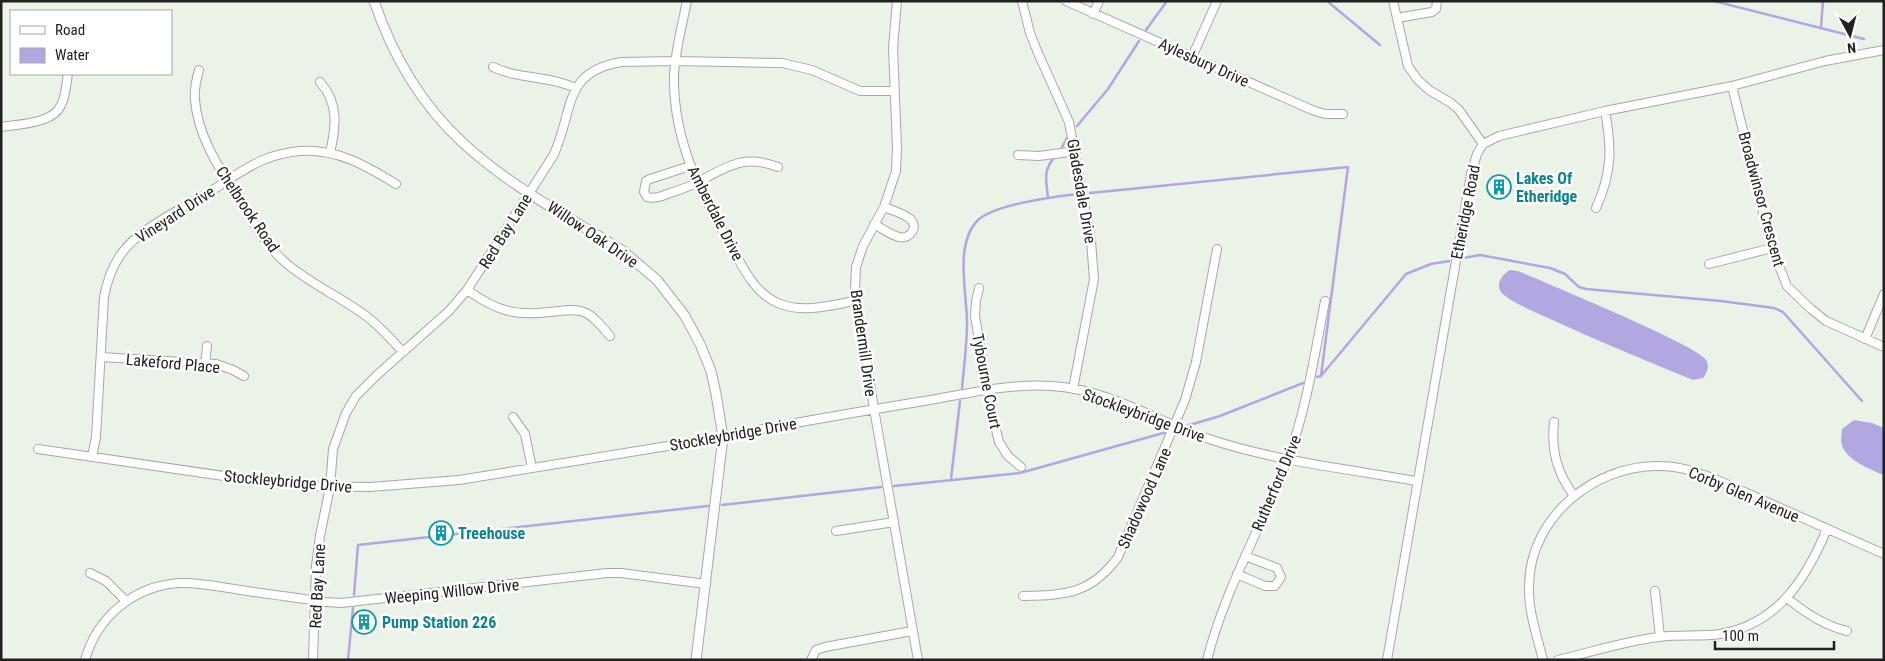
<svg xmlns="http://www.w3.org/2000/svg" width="1885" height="661" font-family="'Roboto Condensed',sans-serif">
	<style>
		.water { fill: #b2a7e1 }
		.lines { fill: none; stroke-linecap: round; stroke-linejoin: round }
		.stream { stroke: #b2a7e1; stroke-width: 2.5 }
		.minor-casing { stroke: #a8a8a8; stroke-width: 10 }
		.tertiary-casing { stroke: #a8a8a8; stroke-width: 11 }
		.minor { stroke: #fff; stroke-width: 8 }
		.tertiary { stroke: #fff; stroke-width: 9 }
		.labels { text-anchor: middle; stroke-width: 5; stroke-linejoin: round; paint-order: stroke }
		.street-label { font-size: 16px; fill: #212121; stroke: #fff }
		.culture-label { font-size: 16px; font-weight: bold; fill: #0d838f; stroke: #fff; text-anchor: start }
	</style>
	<rect width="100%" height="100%" fill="#ebf2e8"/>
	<path class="water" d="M1510,270L1518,271C1545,283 1697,345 1706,360C1710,367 1707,372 1703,378L1693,380C1644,360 1596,340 1548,318C1537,313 1508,301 1501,292C1495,283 1503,274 1510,270Z
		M1854,420L1872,423L1884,428V475C1871,470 1846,460 1842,445C1840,440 1842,434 1842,429Z"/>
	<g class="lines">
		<path class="stream" d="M1327,1L1380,45
			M1714,1L1864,39
			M1821,27L1823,1
			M1146,30L1167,1
			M1077,126L1108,89L1139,41
			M1062,147L1067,138
			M1090,193L1348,167L1321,376
			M1048,197C1046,181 1043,169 1055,157
			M1463,258L1480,255L1550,268L1565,274L1579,287L1586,289L1721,301L1774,308L1783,312L1862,401
			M1317,377L1321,376L1406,274L1431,264L1449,261
			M962,388C964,366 967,345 967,323C967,293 954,244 978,220C996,204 1052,197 1077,194
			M1183,427L1220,416L1303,383
			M951,479L960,401
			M894,486L1020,473L1167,432
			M722,505L881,487
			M354,595L358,545L708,506
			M348,660L353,608"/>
		<g class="minor-casing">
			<path id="minor" d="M687,1C682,26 675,51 674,76C673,141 700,192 731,246C743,267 754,293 778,303C803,314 830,305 856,301
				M897,1L893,48L897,148L896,171L884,207L863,246L856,267L855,290L874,409L918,660
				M1022,1L1030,33L1038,53L1069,122L1091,241L1094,279L1073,389
				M1066,1L1312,110L1325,114H1343
				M1393,1L1408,66L1417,79L1429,90L1451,103L1459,110L1483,144
				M1093,14L1099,1
				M1397,18L1432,12L1436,9L1437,1
				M1192,57L1217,1
				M493,67C521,80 547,75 576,88
				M199,70C196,80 194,89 195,100C198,138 221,171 241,203C254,224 267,247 286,263C309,283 337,295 362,313C378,324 390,338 403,352
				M320,82C339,103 336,127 330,153
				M1732,86L1772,248L1787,286L1811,309L1826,321L1884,347
				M1,127C19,124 53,124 61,105C66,96 66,84 68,74
				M1018,155L1039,156L1076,151
				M690,166L650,179L646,181L644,192L647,197C656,199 662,196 670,193C679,190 689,187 698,182C728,166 744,154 778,167
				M1596,208C1612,173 1612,148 1605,111
				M874,224C882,228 890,235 899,237C910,240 920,226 909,218C902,213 892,210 884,207
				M1709,264L1772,248
				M979,288L976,301L975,316L990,406L999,442L1008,456L1021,467
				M467,290C497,311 514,316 550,312C561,311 573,308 584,312C594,316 603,328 610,336
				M1865,339L1884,294
				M101,357L216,364L233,370L244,376
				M205,364L207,346
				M513,417L525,434L532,468
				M1554,422C1551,451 1557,473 1574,496
				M38,449L272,483L311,486L370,487L459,480L723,437C790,423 857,412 924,401C966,394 1009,383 1052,386C1108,389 1156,421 1209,439C1275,461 1347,469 1416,481
				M92,457L96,437L104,297C107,281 112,267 121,254C140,228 180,210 208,193C226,182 244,168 263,160C275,155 288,152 300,151C338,149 365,165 396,184
				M836,531L894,522
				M90,573L106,581L126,601
				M1237,574L1265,586H1275L1281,577L1277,568L1245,556
				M1655,591L1660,637
				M1023,596C1066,595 1091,594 1118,557L1185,400L1196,362L1217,249
				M1787,598C1804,612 1825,626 1847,631
				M85,660C97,617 134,586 179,583C201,582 225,588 247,591C273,595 300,598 326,602L341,603L607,573H621L706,584
				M313,660L316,566L320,536L330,487L333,449L346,413L356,396L377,375L449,311L467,290L553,156C574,114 561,71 622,62L675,61L782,63L812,70L860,91H894
				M811,660L816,650L825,647L912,631
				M1207,660C1225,588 1263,525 1289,456C1307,406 1315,353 1325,301
				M1387,660L1471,174L1477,154L1483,144L1499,136L1605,111L1732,86L1825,61L1884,50
				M1543,660C1537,636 1528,611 1529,585C1530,517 1595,464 1661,466C1679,466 1696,472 1713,478L1884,554
				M1558,660C1592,652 1625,641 1659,637C1680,634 1700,637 1720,634C1778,624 1806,579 1827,529"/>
		</g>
		<g class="tertiary-casing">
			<path id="tertiary" d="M374,1C392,54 421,104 462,142C509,186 569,217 623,251L657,280L685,316L700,344L711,371L716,394L723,437L696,660"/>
		</g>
		<use href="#minor" class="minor"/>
		<use href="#tertiary" class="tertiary"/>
	</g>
	<defs>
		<g id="building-ring" transform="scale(1.25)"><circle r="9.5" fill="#fff" stroke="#0f9aa8" stroke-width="1.5"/><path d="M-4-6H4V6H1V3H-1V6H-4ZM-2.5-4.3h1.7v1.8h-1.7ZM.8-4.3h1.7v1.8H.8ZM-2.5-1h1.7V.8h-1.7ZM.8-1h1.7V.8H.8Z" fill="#0f9aa8"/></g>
	</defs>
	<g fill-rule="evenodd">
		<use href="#building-ring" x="1499" y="187"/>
		<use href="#building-ring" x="441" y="533"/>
		<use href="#building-ring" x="364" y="622"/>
	</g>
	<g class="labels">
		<g class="street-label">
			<text transform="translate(1204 62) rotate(24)" y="6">Aylesbury Drive</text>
			<text transform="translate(1082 191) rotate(80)" y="6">Gladesdale Drive</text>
			<text transform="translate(1762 199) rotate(75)" y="6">Broadwinsor Crescent</text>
			<text transform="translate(248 209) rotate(56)" y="6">Chelbrook Road</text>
			<text transform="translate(1465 212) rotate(-79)" y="6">Etheridge Road</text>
			<text transform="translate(716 213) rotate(63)" y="6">Amberdale Drive</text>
			<text transform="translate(175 214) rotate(-33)" y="6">Vineyard Drive</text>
			<text transform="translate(505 231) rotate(-58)" y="6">Red Bay Lane</text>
			<text transform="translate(593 234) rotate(34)" y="6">Willow Oak Drive</text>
			<text transform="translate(864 343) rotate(82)" y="6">Brandermill Drive</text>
			<text transform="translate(173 363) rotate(5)" y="6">Lakeford Place</text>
			<text transform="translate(987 381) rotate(79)" y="6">Tybourne Court</text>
			<text transform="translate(1144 415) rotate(20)" y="6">Stockleybridge Drive</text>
			<text transform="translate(733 434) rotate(-10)" y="6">Stockleybridge Drive</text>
			<text transform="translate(288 481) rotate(5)" y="6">Stockleybridge Drive</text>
			<text transform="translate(1276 483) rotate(-67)" y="6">Rutherford Drive</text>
			<text transform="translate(1744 494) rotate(23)" y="6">Corby Glen Avenue</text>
			<text transform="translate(1144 498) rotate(-66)" y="6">Shadowood Lane</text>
			<text transform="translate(317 586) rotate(-87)" y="6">Red Bay Lane</text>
			<text transform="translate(452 591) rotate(-6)" y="6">Weeping Willow Drive</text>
		</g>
		<g class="culture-label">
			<text x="1516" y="184">Lakes Of<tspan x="1516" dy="18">Etheridge</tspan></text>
			<text x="458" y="539">Treehouse</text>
			<text x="382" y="628">Pump Station 226</text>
		</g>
	</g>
	<rect width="1885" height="661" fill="none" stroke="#212121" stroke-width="5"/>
	<rect x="10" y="10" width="162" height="65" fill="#ffffff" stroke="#a6a6a6"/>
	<rect x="20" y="26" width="25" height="8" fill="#ffffff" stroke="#a6a6a6"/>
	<text x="55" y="35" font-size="15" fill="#212121">Road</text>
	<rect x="20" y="48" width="25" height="15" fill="#b2a7e1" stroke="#a6a6a6"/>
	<text x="55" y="60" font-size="15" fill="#212121">Water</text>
	<g transform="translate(1850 35) rotate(173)" stroke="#ffffff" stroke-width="4" paint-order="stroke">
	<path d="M0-4L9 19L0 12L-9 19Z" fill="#212121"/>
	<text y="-8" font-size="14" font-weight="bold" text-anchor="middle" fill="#212121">N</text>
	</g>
	<path d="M1715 641v8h119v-8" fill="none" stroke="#212121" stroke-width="2.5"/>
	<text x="1722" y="641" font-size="15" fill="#212121" stroke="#ffffff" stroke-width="4" paint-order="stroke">100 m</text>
</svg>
